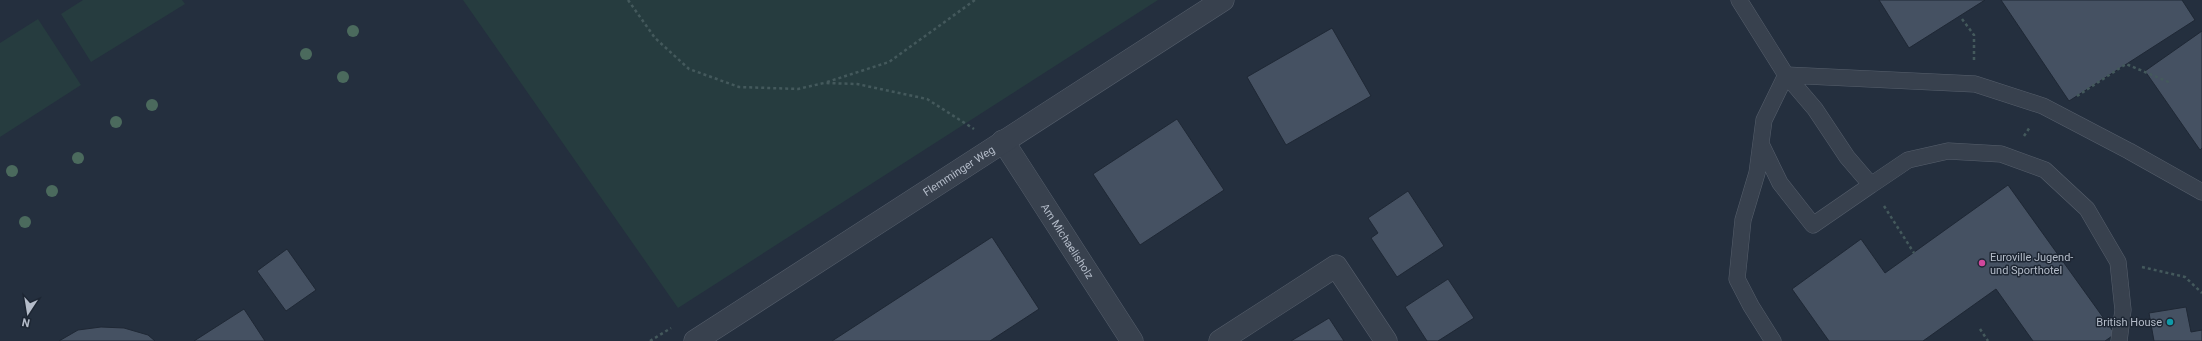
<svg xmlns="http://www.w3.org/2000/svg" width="2202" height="341" font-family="Roboto,sans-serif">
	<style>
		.green { fill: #263c3f }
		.building { fill: #455162; stroke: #1f2835 }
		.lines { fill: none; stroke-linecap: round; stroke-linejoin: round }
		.lane-casing { stroke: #565f6c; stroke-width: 17 }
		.street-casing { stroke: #565f6c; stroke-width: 23 }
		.path { stroke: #44595c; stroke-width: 2.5; stroke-dasharray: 3 3; stroke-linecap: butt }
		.lane { stroke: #38414e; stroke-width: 16 }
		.street { stroke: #38414e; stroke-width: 22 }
		.tree { fill: #4b6a5d }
		.hotel-dot { fill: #d1479c; stroke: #1d2633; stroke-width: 1.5 }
		.culture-dot { fill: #0f9aa8; stroke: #1d2633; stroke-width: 1.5 }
		.labels { text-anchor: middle; stroke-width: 3; stroke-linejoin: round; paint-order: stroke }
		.street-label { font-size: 11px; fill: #b4bcc9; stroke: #1d2633 }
		.poi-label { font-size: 11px; fill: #b4bcc9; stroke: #1d2633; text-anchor: start }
	</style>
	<rect width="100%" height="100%" fill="#242f3e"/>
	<path class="green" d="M83,0H182L185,4L91,62L61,14Z
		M463,0H1158L678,308Z
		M38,19L81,85L0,137V43Z"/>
	<path class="building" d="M1879,0H1985L1909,48Z
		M2001,0H2182L2195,20L2069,101Z
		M1332,28L1371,96L1286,145L1247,77Z
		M2202,31V148L2200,150L2145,71Z
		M1177,119L1224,190L1140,245L1093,174Z
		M2008,185L2115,334L2105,341H2033L1996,289L1923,341H1829L1792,289L1861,239L1885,273Z
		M1408,191L1444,246L1397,277L1371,238L1378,233L1368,218Z
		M992,237L1039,309L990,341H832Z
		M287,249L316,290L286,311L257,271Z
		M1448,279L1474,318L1438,341H1427L1405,307Z
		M2186,307L2191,332L2202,330V341H2154L2149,313Z
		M244,309L265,341H194Z
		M1329,318L1344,341H1291Z
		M101,327L124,328L148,335L155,341H59L78,330Z"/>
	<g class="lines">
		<g class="lane-casing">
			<path id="lane" d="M1739,0L1786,75L1975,84L2043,106L2129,151L2202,192
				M1761,144L1780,183L1813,225L1871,185
				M1773,341L1751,306L1737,279L1743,220L1757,173L1764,120L1786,75L1815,109L1847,157L1871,185L1908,160L1948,151L2001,154L2045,170L2087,209L2118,262L2123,310L2119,341"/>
		</g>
		<g class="street-casing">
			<g id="street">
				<path id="s1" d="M1003,141L1132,341"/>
				<path id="s2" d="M695,341L1223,0"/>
				<path d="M1220,341L1336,266L1386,341"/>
			</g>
		</g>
		<path class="path" d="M628,0L655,38L689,69L739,87L798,89L824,83L857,84L927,99L974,129
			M1962,19L1974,35V60
			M827,82L889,62L975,0
			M2077,96L2126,64L2171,83
			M2024,136L2030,127
			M1884,206L1914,253
			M2142,267L2185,277L2202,293
			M1980,329L1988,341
			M650,341L671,328"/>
		<use href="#lane" class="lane"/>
		<use href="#street" class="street"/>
	</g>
	<g class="tree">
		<circle cx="353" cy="31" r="6"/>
		<circle cx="306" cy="54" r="6"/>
		<circle cx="343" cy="77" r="6"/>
		<circle cx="152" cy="105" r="6"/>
		<circle cx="116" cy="122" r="6"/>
		<circle cx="78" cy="158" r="6"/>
		<circle cx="12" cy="171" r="6"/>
		<circle cx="52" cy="191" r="6"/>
		<circle cx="25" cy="222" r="6"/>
	</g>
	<circle class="hotel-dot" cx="1982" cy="263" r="4"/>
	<circle class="culture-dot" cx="2170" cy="322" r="4"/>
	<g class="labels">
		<g class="street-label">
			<text dy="4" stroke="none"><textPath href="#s2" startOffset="314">Flemminger Weg</textPath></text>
			<text dy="4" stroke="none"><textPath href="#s1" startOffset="119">Am Michaelisholz</textPath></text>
		</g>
		<g class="poi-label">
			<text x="1990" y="261">Euroville Jugend-<tspan x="1990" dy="13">und Sporthotel</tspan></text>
			<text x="2162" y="326" text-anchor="end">British House</text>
		</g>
	</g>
	<g transform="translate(28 313) rotate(192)" stroke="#1d2633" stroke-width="3" paint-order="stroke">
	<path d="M0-3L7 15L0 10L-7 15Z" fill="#b4bcc9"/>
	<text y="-6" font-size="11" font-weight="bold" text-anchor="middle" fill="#b4bcc9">N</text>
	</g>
</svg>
